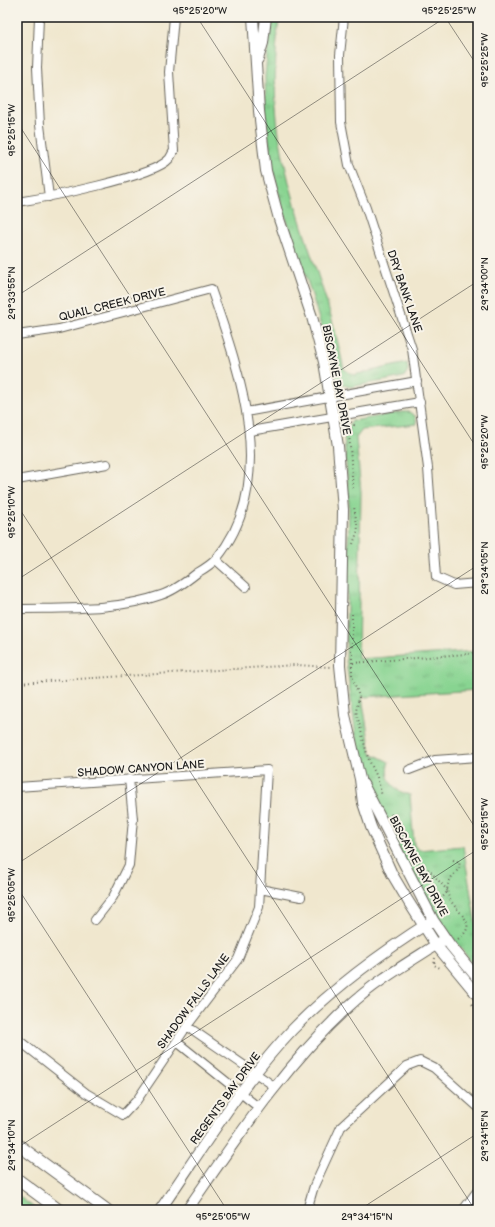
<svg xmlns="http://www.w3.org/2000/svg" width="495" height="1227" font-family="'Balsamiq Sans',sans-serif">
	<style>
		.grass { fill: url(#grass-tufts); stroke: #527856 }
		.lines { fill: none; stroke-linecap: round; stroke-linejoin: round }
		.minor-casing { stroke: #66635a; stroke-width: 10 }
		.tertiary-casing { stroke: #66635a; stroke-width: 12 }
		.secondary-casing { stroke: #66635a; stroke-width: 13 }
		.path { stroke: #66635a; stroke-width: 2; stroke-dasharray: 1 3; stroke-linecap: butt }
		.minor { stroke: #fff; stroke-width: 8 }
		.tertiary { stroke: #fff; stroke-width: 10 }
		.secondary { stroke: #fff; stroke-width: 11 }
		.ticks { fill: none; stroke: #1c1c1c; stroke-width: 1; stroke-opacity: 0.45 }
		.labels { text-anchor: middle; stroke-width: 4; stroke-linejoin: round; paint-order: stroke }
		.street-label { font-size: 11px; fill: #1c1c1c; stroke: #f7f3e8 }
		.neatline { fill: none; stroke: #1c1c1c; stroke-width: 1.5 }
		.ticks-label { font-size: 10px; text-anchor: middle; fill: #1c1c1c }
	</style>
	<defs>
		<pattern id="grass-tufts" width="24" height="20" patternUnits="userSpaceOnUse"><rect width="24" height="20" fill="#88d491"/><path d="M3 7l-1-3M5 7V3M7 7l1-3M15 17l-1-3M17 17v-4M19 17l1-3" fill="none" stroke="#75b57c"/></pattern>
	</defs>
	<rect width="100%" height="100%" fill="#f7f3e8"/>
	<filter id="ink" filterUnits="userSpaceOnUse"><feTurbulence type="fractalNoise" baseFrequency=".025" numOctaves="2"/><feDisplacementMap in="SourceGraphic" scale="8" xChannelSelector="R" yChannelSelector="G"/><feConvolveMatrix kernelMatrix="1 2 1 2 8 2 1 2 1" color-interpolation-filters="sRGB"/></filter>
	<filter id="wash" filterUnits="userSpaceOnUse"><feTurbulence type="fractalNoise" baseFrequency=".012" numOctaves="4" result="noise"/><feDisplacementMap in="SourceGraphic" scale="16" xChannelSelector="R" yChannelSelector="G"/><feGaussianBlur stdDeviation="0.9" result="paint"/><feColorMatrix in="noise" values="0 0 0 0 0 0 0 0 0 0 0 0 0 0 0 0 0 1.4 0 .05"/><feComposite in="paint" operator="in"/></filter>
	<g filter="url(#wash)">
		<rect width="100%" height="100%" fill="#f0e7ce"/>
		<path class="grass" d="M271,17H279C275,56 273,96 279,135C289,198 313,256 331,316C336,334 340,352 344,369L353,375L407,363L408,370L404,377L350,387L338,383L334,377L325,340L312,295L281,203L272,164L266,119L265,76Z
			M403,412H409L415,416L417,424L362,430L356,438L361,492L358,659L478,651V690L362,697L371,753L389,762C383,779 394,791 410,795L414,845L419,850L463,846L478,938V971L443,925L413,879L366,776L356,736L346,660L349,504L344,434L352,421Z
			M17,1195L37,1210H23L17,1206Z"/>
	</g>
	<g filter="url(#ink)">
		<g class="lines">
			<g class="minor-casing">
				<path id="minor" d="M39,17L37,68L40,125L49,197
					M344,17L340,55L341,122L349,165L366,208L412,349L428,468L436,577L454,585L478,583
					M17,202C44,198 154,177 169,159C171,157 172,153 174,151L169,72L174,17
					M17,335L59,329L211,289C240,372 279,482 217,558C212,564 204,569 197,573C187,581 174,591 161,595C116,611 65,608 17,609
					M246,412L417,381
					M250,431L420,402
					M17,480L107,464
					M216,560L246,587
					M409,770L435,760L478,757
					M17,787L267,770L259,907L238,959L187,1026L137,1100L123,1115L86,1093L17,1039
					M260,889L301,897
					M95,920L113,897L129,865L133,819L129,779
					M187,1026L274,1086
					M177,1042L258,1107
					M307,1210L314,1186L341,1127L407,1066L420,1061L434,1068L478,1107
					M463,1210L478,1190"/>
			</g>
			<g class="tertiary-casing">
				<path id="tertiary" d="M253,17L259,111L266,171L279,219L312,317L324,362L338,446L343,510L340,665L345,715L360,779L363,803L371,827L392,874L408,901L436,945L478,996
					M258,59L263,43L266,17
					M363,784L433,920L450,945L478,979
					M160,1210C202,1149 241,1084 292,1030C334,987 382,952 433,920
					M187,1210C237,1138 284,1066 349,1006C377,980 413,960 445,939"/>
			</g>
			<g class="secondary-casing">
				<path id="secondary" d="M17,1144L107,1210
					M17,1179L59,1210"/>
			</g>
			<path class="path" d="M351,422L354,425L349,432L353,491
				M353,544L358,530L354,507
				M352,614V675L359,697L356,711L368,758L377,777L382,796
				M353,663L478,653
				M17,683L295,665L331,667
				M391,814L402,831L406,844
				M412,857L430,871L448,891L435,906
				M453,860L459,862L460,867C457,872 452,875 450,880C435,907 488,918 458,939
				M435,958L434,965L442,969
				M472,1004L478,1011"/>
			<use href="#minor" class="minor"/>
			<use href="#tertiary" class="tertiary"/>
			<use href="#secondary" class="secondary"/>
		</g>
	</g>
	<path class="ticks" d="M197,17L478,450M445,17L478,67M17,122L478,832M17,296L446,17M17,505L475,1210M17,580L478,281M17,864L478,565M17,887L227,1210M17,1148L478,849M359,1210L478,1133"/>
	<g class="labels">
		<g class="street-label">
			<text transform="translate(405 291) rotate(71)" y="4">DRY BANK LANE</text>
			<text transform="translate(112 304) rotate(-14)" y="4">QUAIL CREEK DRIVE</text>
			<text transform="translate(337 380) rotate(79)" y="4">BISCAYNE BAY DRIVE</text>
			<text transform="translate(141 768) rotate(-4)" y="4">SHADOW CANYON LANE</text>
			<text transform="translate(419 866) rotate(62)" y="4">BISCAYNE BAY DRIVE</text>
			<text transform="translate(193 1001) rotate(-54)" y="4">SHADOW FALLS LANE</text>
			<text transform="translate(225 1098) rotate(-54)" y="4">REGENTS BAY DRIVE</text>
		</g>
	</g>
	<rect width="495" height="1227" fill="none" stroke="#f7f3e8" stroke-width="44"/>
	<rect x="22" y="22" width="451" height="1183" class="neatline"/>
	<g class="ticks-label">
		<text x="200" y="14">95°25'20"W</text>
		<text x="449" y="14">95°25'25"W</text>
		<text transform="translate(484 60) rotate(-90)" y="4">95°25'25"W</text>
		<text transform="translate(11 130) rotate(-90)" y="4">95°25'15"W</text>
		<text transform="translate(484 284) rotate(-90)" y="4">29°34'00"N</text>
		<text transform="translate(11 293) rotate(-90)" y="4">29°33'55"N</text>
		<text transform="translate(484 442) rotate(-90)" y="4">95°25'20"W</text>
		<text transform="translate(11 512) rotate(-90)" y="4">95°25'10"W</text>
		<text transform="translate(484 568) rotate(-90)" y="4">29°34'05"N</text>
		<text transform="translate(484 824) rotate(-90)" y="4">95°25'15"W</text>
		<text transform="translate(11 895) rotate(-90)" y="4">95°25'05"W</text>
		<text transform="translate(484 1136) rotate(-90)" y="4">29°34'15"N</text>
		<text transform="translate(11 1145) rotate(-90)" y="4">29°34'10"N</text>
		<text x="223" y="1220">95°25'05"W</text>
		<text x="367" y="1220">29°34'15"N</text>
	</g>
</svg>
